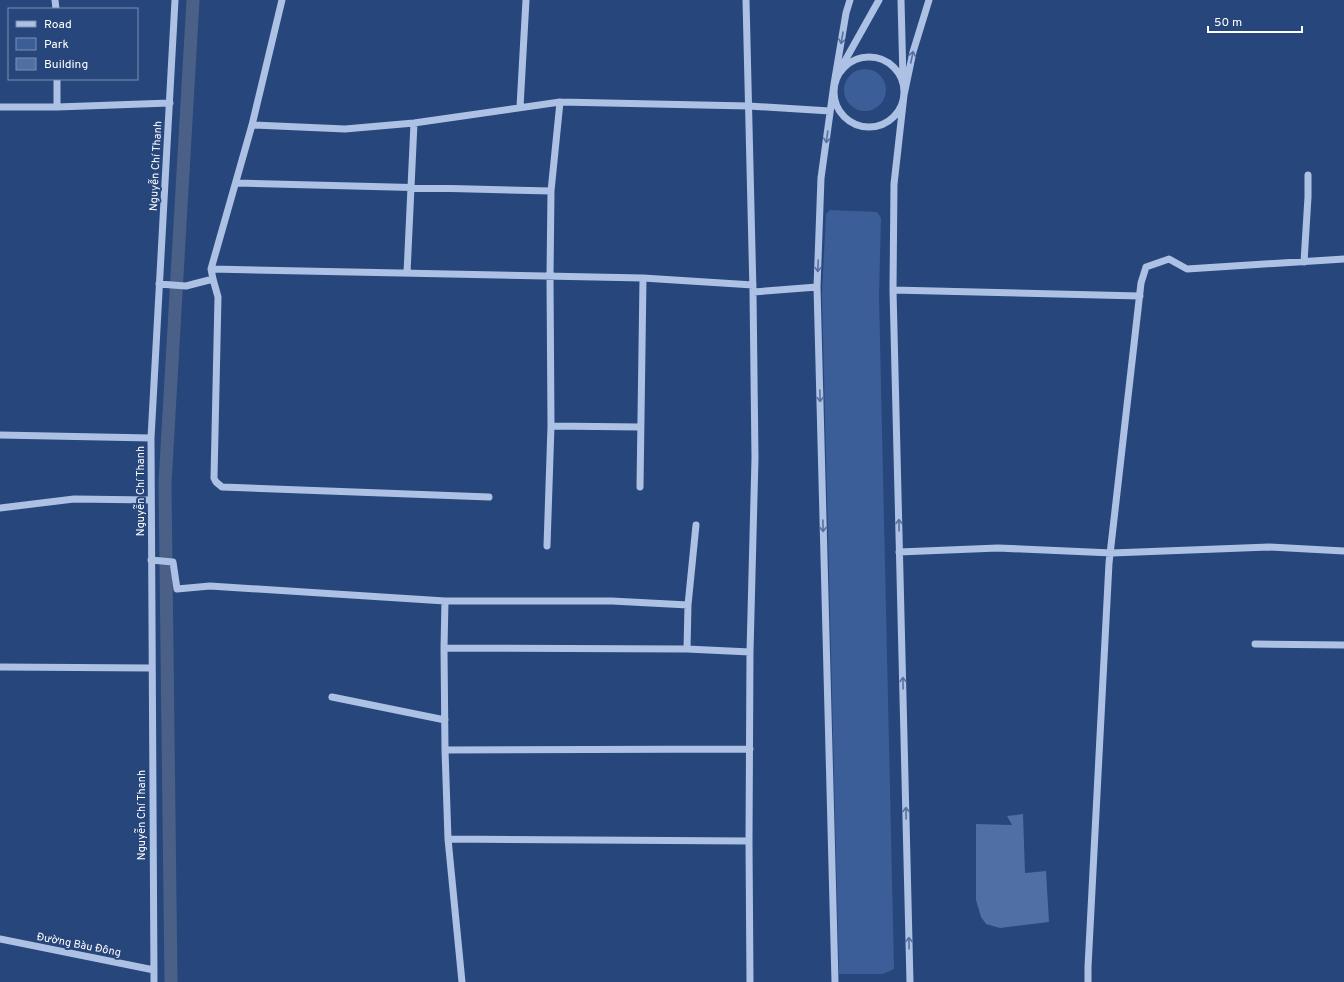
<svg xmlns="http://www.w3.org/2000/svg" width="1344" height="982" font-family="Overpass,sans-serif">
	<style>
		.green { fill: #3b5e99 }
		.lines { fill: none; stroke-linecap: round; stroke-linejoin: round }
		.canal { stroke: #4a6087; stroke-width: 13 }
		.building { fill: #506fa4 }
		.minor { stroke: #acc1e4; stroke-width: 7 }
		.oneway { stroke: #5671a0 }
		.labels { text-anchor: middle; stroke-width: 4; stroke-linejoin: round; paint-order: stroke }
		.street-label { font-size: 11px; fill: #fff; stroke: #27467b }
	</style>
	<rect width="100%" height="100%" fill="#27467b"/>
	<path class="green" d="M844 90a21 21 0 1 1 42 0a21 21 0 1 1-42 0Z
		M830,210L877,212L881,218L879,296L894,969L883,974H839L822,294L826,214Z"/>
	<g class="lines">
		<path class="canal" d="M171,982L165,483L193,0"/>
	</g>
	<path class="building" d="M1023,814L1025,873L1046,871L1049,922L1000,928L986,924L981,917L976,900V824L1012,825L1007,816Z"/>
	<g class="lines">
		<path class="minor" d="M55,0L56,9
			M746,0L753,292L755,458L750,652L749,841L750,982
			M901,0L903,79
			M834 92a35 35 0 1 1 70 0a35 35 0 1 1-70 0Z
			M842,66L879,0
			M57,79V107
			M0,107H57L170,103
			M520,107L526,0
			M252,125L345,129L414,123L560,102L749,106L830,111
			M236,183L551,191
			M1304,262L1308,197V175
			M211,269L643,278L753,285
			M407,273L414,123
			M213,279L218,297L214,478L216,482L222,487L489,497
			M159,284L186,286L213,279L211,269L252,125L282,0
			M893,290L1140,296
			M753,292L817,287
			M551,426L640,427
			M0,435L151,438
			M640,487L643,278
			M0,508L74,499L151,500
			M547,546L551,426L550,276L551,191L560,102
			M899,552L998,548L1112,553L1269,547L1344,551
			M151,560L173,562L177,589L210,586L445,601H612L688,605
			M445,601L444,648L445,750L448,839L462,982
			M1255,644L1344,645
			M444,648L687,649L750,652
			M687,649L688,605L696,525
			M0,667L151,668
			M332,697L445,720
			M445,750L750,749
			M448,839L749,841
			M0,939L154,970
			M154,982L151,438L175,0
			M835,982L817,287L821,178L834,84L846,13L850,0
			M910,982L893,290L894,184L904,95L913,52L929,0
			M1088,982V967L1109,563L1141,283L1146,267L1169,259L1187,269L1344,259"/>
	</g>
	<defs><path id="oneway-shaft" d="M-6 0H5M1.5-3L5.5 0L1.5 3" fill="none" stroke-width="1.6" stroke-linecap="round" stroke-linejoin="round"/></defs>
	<g class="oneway">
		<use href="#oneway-shaft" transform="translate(842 38) rotate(100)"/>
		<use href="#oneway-shaft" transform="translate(912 57) rotate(-78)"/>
		<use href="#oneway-shaft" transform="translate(827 137) rotate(98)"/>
		<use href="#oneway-shaft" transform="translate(818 266) rotate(92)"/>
		<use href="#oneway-shaft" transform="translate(820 396) rotate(89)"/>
		<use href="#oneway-shaft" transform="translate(899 525) rotate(-91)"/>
		<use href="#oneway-shaft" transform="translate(823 526) rotate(89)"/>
		<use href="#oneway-shaft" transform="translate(903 683) rotate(-91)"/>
		<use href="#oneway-shaft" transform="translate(906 813) rotate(-91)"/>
		<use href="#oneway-shaft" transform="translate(909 943) rotate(-91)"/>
	</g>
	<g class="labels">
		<g class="street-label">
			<text transform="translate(155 166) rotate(-87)" y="4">Nguyễn Chí Thanh</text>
			<text transform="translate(140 491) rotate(-90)" y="4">Nguyễn Chí Thanh</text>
			<text transform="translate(141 815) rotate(-90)" y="4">Nguyễn Chí Thanh</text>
			<text transform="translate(79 944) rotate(11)" y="4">Đường Bàu Đông</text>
		</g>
	</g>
	<rect x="8" y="8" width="130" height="72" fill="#27467b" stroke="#7d90b0"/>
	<rect x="16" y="21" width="20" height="6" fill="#acc1e4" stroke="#7d90b0"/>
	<text x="44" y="28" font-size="12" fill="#ffffff">Road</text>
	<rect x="16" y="38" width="20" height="12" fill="#3b5e99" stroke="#7d90b0"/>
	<text x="44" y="48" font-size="12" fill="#ffffff">Park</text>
	<rect x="16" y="58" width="20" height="12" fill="#506fa4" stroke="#7d90b0"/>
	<text x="44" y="68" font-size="12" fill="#ffffff">Building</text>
	<path d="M1208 26v6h94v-6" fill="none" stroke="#ffffff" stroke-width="2"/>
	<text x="1214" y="26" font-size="12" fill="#ffffff" stroke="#27467b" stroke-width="3" paint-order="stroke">50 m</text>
</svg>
